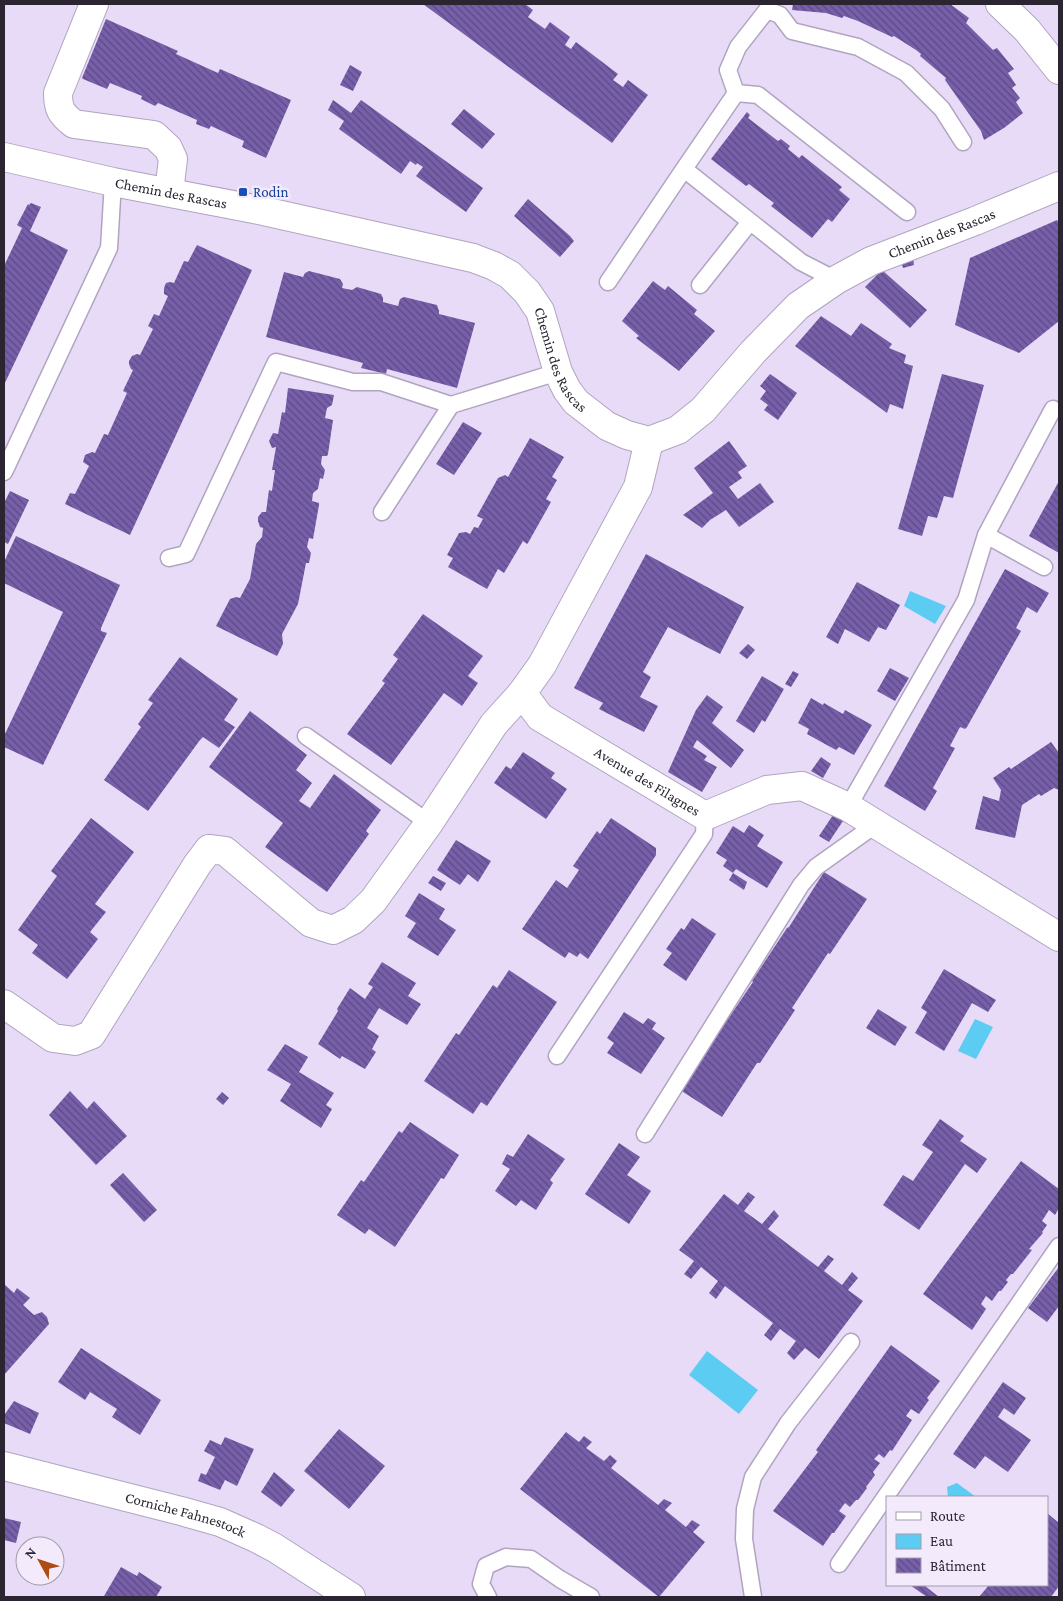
<svg xmlns="http://www.w3.org/2000/svg" width="1063" height="1601" font-family="'Crimson Pro',serif">
	<style>
		.water { fill: #5cccf3 }
		.building { fill: url(#building-back-hatch) }
		.lines { fill: none; stroke-linecap: round; stroke-linejoin: round }
		.service-casing { stroke: #b1a4c0; stroke-width: 19 }
		.minor-casing { stroke: #b1a4c0; stroke-width: 30 }
		.secondary-casing { stroke: #b1a4c0; stroke-width: 30 }
		.service { stroke: #fff; stroke-width: 16 }
		.minor { stroke: #fff; stroke-width: 28 }
		.secondary { stroke: #fff; stroke-width: 28 }
		.transit-dot { fill: #1a4fb4; stroke: #f3ebfc; stroke-width: 2 }
		.labels { text-anchor: middle; stroke-width: 5; stroke-linejoin: round; paint-order: stroke }
		.transit-label { font-size: 15px; fill: #164399; stroke: #f3ebfc; text-anchor: start }
		.street-label { font-size: 15px; fill: #2a2530; stroke: #f3ebfc }
	</style>
	<defs>
		<pattern id="building-back-hatch" width="6" height="6" patternUnits="userSpaceOnUse" patternTransform="scale(1.25)"><rect width="6" height="6" fill="#775faa"/><path d="M-1 5l2 2M0 0l6 6M5-1l2 2" fill="none" stroke="#5c4a83"/></pattern>
	</defs>
	<rect width="100%" height="100%" fill="#e8dbf8"/>
	<path class="water" d="M910,591L946,606L935,624L904,606Z
		M975,1019L993,1027L976,1059L958,1051Z
		M707,1351L758,1390L739,1414L689,1375Z
		M957,1483L976,1497H948L947,1487Z"/>
	<path class="building" d="M423,4H525L533,10L528,17L545,29L550,22L570,37L565,45L571,49L576,42L618,74L613,80L623,87L628,80L648,95L612,143Z
		M793,4H950L969,18L966,23L993,50L997,48L1014,69L1008,73L1016,85L1012,88L1020,98L1016,102L1023,113L1004,128L984,140L981,131L945,80L946,78L920,56L921,54L916,50L894,36L892,37L858,21L844,16L842,18L826,13L792,10Z
		M106,19L178,51L176,54L218,73L220,69L291,100L266,158L242,147L244,141L211,126L209,129L196,124L197,120L158,103L155,106L141,99L142,96L110,83L107,89L83,79L82,78Z
		M350,65L362,72L353,91L340,85Z
		M333,100L351,113L361,100L483,188L466,212L416,176L423,167L417,163L416,165L410,161L401,174L339,129L344,121L328,110Z
		M464,109L495,134L482,149L451,124Z
		M747,112L750,115L748,118L778,141L781,139L790,146L788,149L799,158L802,155L842,187L839,190L850,199L832,222L828,219L812,238L771,206L774,203L749,184L746,186L711,159Z
		M528,199L570,236L574,241L560,257L514,216Z
		M31,203L41,207L30,231L68,250L4,385V266L22,228L17,225L28,204L29,205Z
		M1057,220L1059,223V321L1019,353L955,325L970,258Z
		M197,245L252,270L130,535L65,504L70,493L75,494L89,466L83,462L85,455L92,452L95,453L104,434L108,435L127,393L123,391L133,370L131,369L129,364V361L132,356L137,354L140,355L153,329L148,326L154,314L159,316L168,296L164,294V288L166,283L170,282L174,283L184,261L188,262Z
		M913,258L914,265L903,268L901,261Z
		M882,270L927,310L910,328L865,287Z
		M309,271L340,279L343,284L342,288L352,290L357,287L381,294L383,298V302L398,306L400,299L404,297L437,305L439,311V314L475,323L457,388L387,369L386,374L361,368L363,363L266,337L284,272L303,277L305,273Z
		M653,281L665,290L668,286L697,310L694,314L715,331L679,371L636,338L639,336L622,321Z
		M821,316L851,336L861,323L892,344L889,348L906,355L904,363L913,366L903,409L890,404L887,413L795,346Z
		M770,374L797,393L778,420L764,410L768,405L760,399L766,391L760,386Z
		M942,374L984,385L953,498L944,496L937,518L928,516L922,536L898,529Z
		M288,388L334,395L332,405L327,408L325,418L333,420L328,454L327,456H322L321,464L325,470L323,479L320,478L318,489L313,493L312,501L319,503V505L313,539L309,538L307,547L311,553L309,563H306L298,604L282,634L283,644L277,656L216,626L230,599L236,597L240,598L250,579L256,544L262,537L263,528L260,527L258,521V517L262,512H266L269,490L272,491L275,470H272L276,447L272,448L269,441L273,433L278,434L282,412L285,413Z
		M463,422L482,433L454,475L436,464Z
		M530,438L564,457L552,477L557,480L546,499L551,502L528,543L527,544L523,541L504,573L498,569L487,589L448,567L453,558L447,555L459,533L466,532L470,534L474,527L478,528L483,519L477,516L498,478L505,475L508,477Z
		M729,441L747,466L738,472L742,478L729,487L738,499L760,483L774,502L739,527L726,510L710,520L702,528L683,515L713,493L694,468Z
		M1059,481V553L1029,536Z
		M10,491L29,500L8,544L4,542V503Z
		M16,536L120,585L101,628V631L107,633L43,765L4,747V736L63,612L4,583V562Z
		M646,554L744,607L720,654L668,627L643,672L651,677L640,697L658,706L644,732L599,709L603,703L574,688Z
		M1005,569L1049,593L1037,613L1027,607L1016,628L1021,631L967,727L965,729L960,727L950,746L955,748L933,788L937,791L925,811L884,786Z
		M857,582L900,605L886,630L878,627L869,642L845,629L838,644L826,637Z
		M423,614L483,656L468,676L478,683L462,706L444,693L391,765L347,734L385,683L382,681L398,659L393,655Z
		M748,644L755,650L747,659L739,653Z
		M180,657L238,699L224,720L235,727L219,748L203,737L200,740L148,811L104,780L141,727L138,724L153,703L148,700Z
		M890,668L909,678L895,701L877,691Z
		M793,671L799,674L791,687L785,684Z
		M762,676L784,689L765,722L762,720L754,733L736,721Z
		M707,695L723,707L712,723L744,750L731,768L697,740L693,747L707,756L704,760L717,767L702,792L668,772L696,710Z
		M811,698L823,705L824,703L843,714L845,710L872,725L854,755L839,747L836,750L825,744L807,734L809,729L798,723Z
		M250,711L307,755L296,770L312,783L299,801L310,808L334,774L381,810L366,831L369,834L327,892L265,847L283,823L209,767Z
		M1051,742L1059,753V790L1054,788L1041,796L1039,794L1022,805L1015,838L975,829L983,796L999,801L1001,790L993,778L1009,767L1011,769Z
		M523,752L555,773L551,778L567,789L546,819L494,783L506,766L511,769Z
		M821,757L831,764L823,778L811,771Z
		M833,815L843,821L829,842L819,836Z
		M91,818L134,852L95,904L106,912L90,932L98,939L67,979L32,953L38,945L18,930L57,876L51,871Z
		M611,818L656,848V855L588,959L580,953L577,957L569,952L565,958L522,929L556,880L567,888L579,870L573,866L597,831L600,834Z
		M749,825L764,835L757,846L783,862L767,888L736,869L733,873L723,866L727,860L716,853L733,826L744,833Z
		M456,840L491,861L478,882L468,874L460,885L437,870Z
		M824,872L867,899L830,954L828,953L792,1008L795,1010L760,1063H757L722,1117L680,1090L753,982L752,981L787,928L789,927Z
		M733,873L747,882L744,890L729,880Z
		M433,876L446,883L441,891L428,883Z
		M419,893L445,909L439,919L456,930L438,956L407,937L416,923L405,916Z
		M692,918L716,934L686,981L663,965L672,953L666,949L681,928L684,930Z
		M382,962L416,983L408,996L421,1004L407,1025L379,1008L367,1028L379,1036L372,1049L376,1052L365,1069L342,1056L340,1059L318,1044L338,1011L337,1009L350,988L365,999L373,987L368,984Z
		M944,969L996,1000L988,1012L972,1003L944,1051L915,1033L927,1012L921,1008Z
		M509,970L557,1002L487,1106L481,1102L473,1114L424,1081L456,1033L459,1035L493,985L497,988Z
		M878,1009L907,1027L895,1046L866,1028Z
		M624,1012L643,1024L648,1018L656,1023L652,1029L665,1038L641,1074L607,1053L614,1043L607,1038Z
		M285,1044L308,1057L299,1072L334,1093L326,1105L332,1109L321,1128L280,1101L291,1084L267,1070Z
		M70,1091L87,1109L94,1101L127,1136L96,1165L49,1115Z
		M222,1092L229,1098L223,1105L216,1099Z
		M940,1119L964,1136L960,1141L987,1159L977,1173L965,1164L919,1230L883,1205L903,1175L913,1181L933,1152L922,1145Z
		M410,1122L459,1155L444,1179L441,1178L395,1247L369,1229L365,1234L337,1215L361,1180L364,1182L399,1131L402,1133Z
		M528,1134L565,1159L550,1180L553,1183L536,1210L521,1200L516,1206L495,1191L510,1169L502,1164L507,1154L513,1157Z
		M619,1143L640,1157L627,1175L651,1191L629,1224L585,1194Z
		M1021,1161L1059,1189V1208L1055,1215L1049,1210L1042,1221L1047,1225L1042,1232L1043,1233L1029,1249L1032,1250L1013,1274H1011L1006,1280L1008,1282L1001,1291H999L992,1301L986,1296L981,1304L986,1309L972,1330L923,1294Z
		M123,1173L157,1210L144,1222L110,1185Z
		M748,1192L755,1197L744,1211L762,1224L774,1210L779,1216L768,1229L818,1267L828,1255L834,1259L824,1271L842,1285L852,1272L858,1278L848,1290L863,1301L819,1359L805,1348L794,1360L787,1353L796,1341L780,1329L771,1341L764,1335L773,1323L725,1286L716,1299L709,1293L718,1281L701,1267L691,1279L684,1274L694,1261L679,1250L724,1194L738,1205Z
		M1059,1267V1306L1047,1322L1028,1308Z
		M4,1284L14,1293L17,1288L30,1298L23,1305L34,1315L42,1312L47,1317L49,1324L4,1375Z
		M891,1345L940,1381L927,1398L929,1400L919,1414L911,1409L906,1416L912,1420L892,1451L890,1450L884,1458L879,1454L874,1459L880,1463L873,1472L875,1475L866,1487L867,1488L858,1500H856L850,1507L845,1503L839,1511L846,1516L834,1533H832L823,1546L773,1511L818,1452L816,1450Z
		M81,1348L161,1400L140,1435L112,1417L117,1409L90,1392L85,1400L58,1382Z
		M1003,1382L1026,1398L1014,1415L1004,1408L998,1417L1031,1440L1008,1472L985,1456L975,1469L953,1454Z
		M14,1401L39,1413L30,1434L4,1423V1412L5,1414Z
		M339,1429L385,1466L349,1509L304,1471Z
		M566,1432L579,1442L584,1436L592,1442L586,1448L604,1461L610,1455L617,1461L611,1468L658,1505L664,1499L672,1503L665,1510L686,1527L692,1520L700,1525L693,1532L705,1542L659,1597L520,1489Z
		M225,1437L254,1449L237,1486L225,1480L220,1490L198,1481L201,1473L206,1475L215,1457L204,1451L210,1440L221,1445Z
		M274,1472L295,1490L281,1507L261,1492Z
		M1047,1513L1059,1523V1586L1051,1597H979L989,1585H1047Z
		M4,1518L21,1522L16,1543L4,1540Z
		M121,1567L137,1576L139,1572L162,1587L156,1597H106L104,1596Z
		M910,1585H926L925,1586L939,1597H927Z"/>
	<g class="lines">
		<g class="service-casing">
			<path id="service" d="M736,93L758,95L907,212
				M836,280L801,262L684,169L736,93L728,70L738,47L767,10L780,15L792,31L858,47L906,73L942,109L963,142
				M608,282L684,169
				M700,285L750,222
				M4,472L109,248L113,182
				M382,512L451,405
				M986,535L1044,567
				M169,558L186,554L276,362L353,382H381L451,405L558,372
				M306,736L429,823
				M848,807L966,600L986,535L1053,409
				M557,1056L704,834L705,816
				M645,1134L801,885L816,867L875,825
				M839,1564L1059,1246
				M488,1597L481,1584L486,1566L506,1557L531,1559L560,1579L591,1597
				M753,1597L744,1539L745,1509L753,1477L788,1423L851,1342"/>
		</g>
		<g class="minor-casing">
			<g id="minor">
				<path d="M94,4L58,93C58,109 61,114 74,124L154,135L168,148L173,159L169,192"/>
				<path id="s1" d="M4,157L113,182L254,209L473,258L494,266L510,275L527,292L540,311L558,372L567,390L576,402L607,426L627,435L649,441L678,430L703,410L753,352L798,306L836,280L871,261L975,221L1059,186"/>
				<path id="s2" d="M649,441L638,487L542,665L522,693L540,717L705,816L767,790L802,786L848,807L1059,937"/>
				<path d="M4,1004L53,1038L75,1041L91,1035L197,865L209,849L225,851L311,923L333,930L353,920L373,901L429,823L494,724L522,693"/>
			</g>
		</g>
		<g class="secondary-casing">
			<g id="secondary">
				<path d="M1000,4L1027,30L1059,70"/>
				<path id="s3" d="M4,1466L181,1511L220,1522L256,1538L275,1548L351,1597"/>
			</g>
		</g>
		<use href="#service" class="service"/>
		<use href="#minor" class="minor"/>
		<use href="#secondary" class="secondary"/>
	</g>
	<rect class="transit-dot" x="238" y="187" width="10" height="10" rx="2.5"/>
	<g class="labels">
		<g class="transit-label">
			<text x="253" y="197">Rodin</text>
		</g>
		<g class="street-label">
			<text dy="5" stroke="none"><textPath href="#s1" startOffset="171">Chemin des Rascas</textPath></text>
			<text dy="5" stroke="none"><textPath href="#s1" startOffset="1116">Chemin des Rascas</textPath></text>
			<text dy="5" stroke="none"><textPath href="#s1" startOffset="621">Chemin des Rascas</textPath></text>
			<text dy="5" stroke="none"><textPath href="#s2" startOffset="439">Avenue des Filagnes</textPath></text>
			<text dy="5" stroke="none"><textPath href="#s3" startOffset="188">Corniche Fahnestock</textPath></text>
		</g>
	</g>
	<rect width="1063" height="1601" fill="none" stroke="#2a2530" stroke-width="10"/>
	<rect x="886" y="1496" width="162" height="90" fill="#f3ebfc" stroke="#a39caa"/>
	<rect x="896" y="1512" width="25" height="8" fill="#ffffff" stroke="#a39caa"/>
	<text x="930" y="1521" font-size="15" fill="#2a2530">Route</text>
	<rect x="896" y="1534" width="25" height="15" fill="#5cccf3" stroke="#a39caa"/>
	<text x="930" y="1546" font-size="15" fill="#2a2530">Eau</text>
	<rect x="896" y="1558" width="25" height="15" fill="url(#building-back-hatch)" stroke="#a39caa"/>
	<text x="930" y="1571" font-size="15" fill="#2a2530">Bâtiment</text>
	<g transform="translate(40 1561) rotate(310)"><circle r="24" fill="#f3ebfc" stroke="#a39caa"/>
	<path d="M0-4L9 19L0 12L-9 19Z" fill="#ae4b13"/>
	<text y="-8" font-size="14" font-weight="bold" text-anchor="middle" fill="#2a2530">N</text>
	</g>
</svg>
